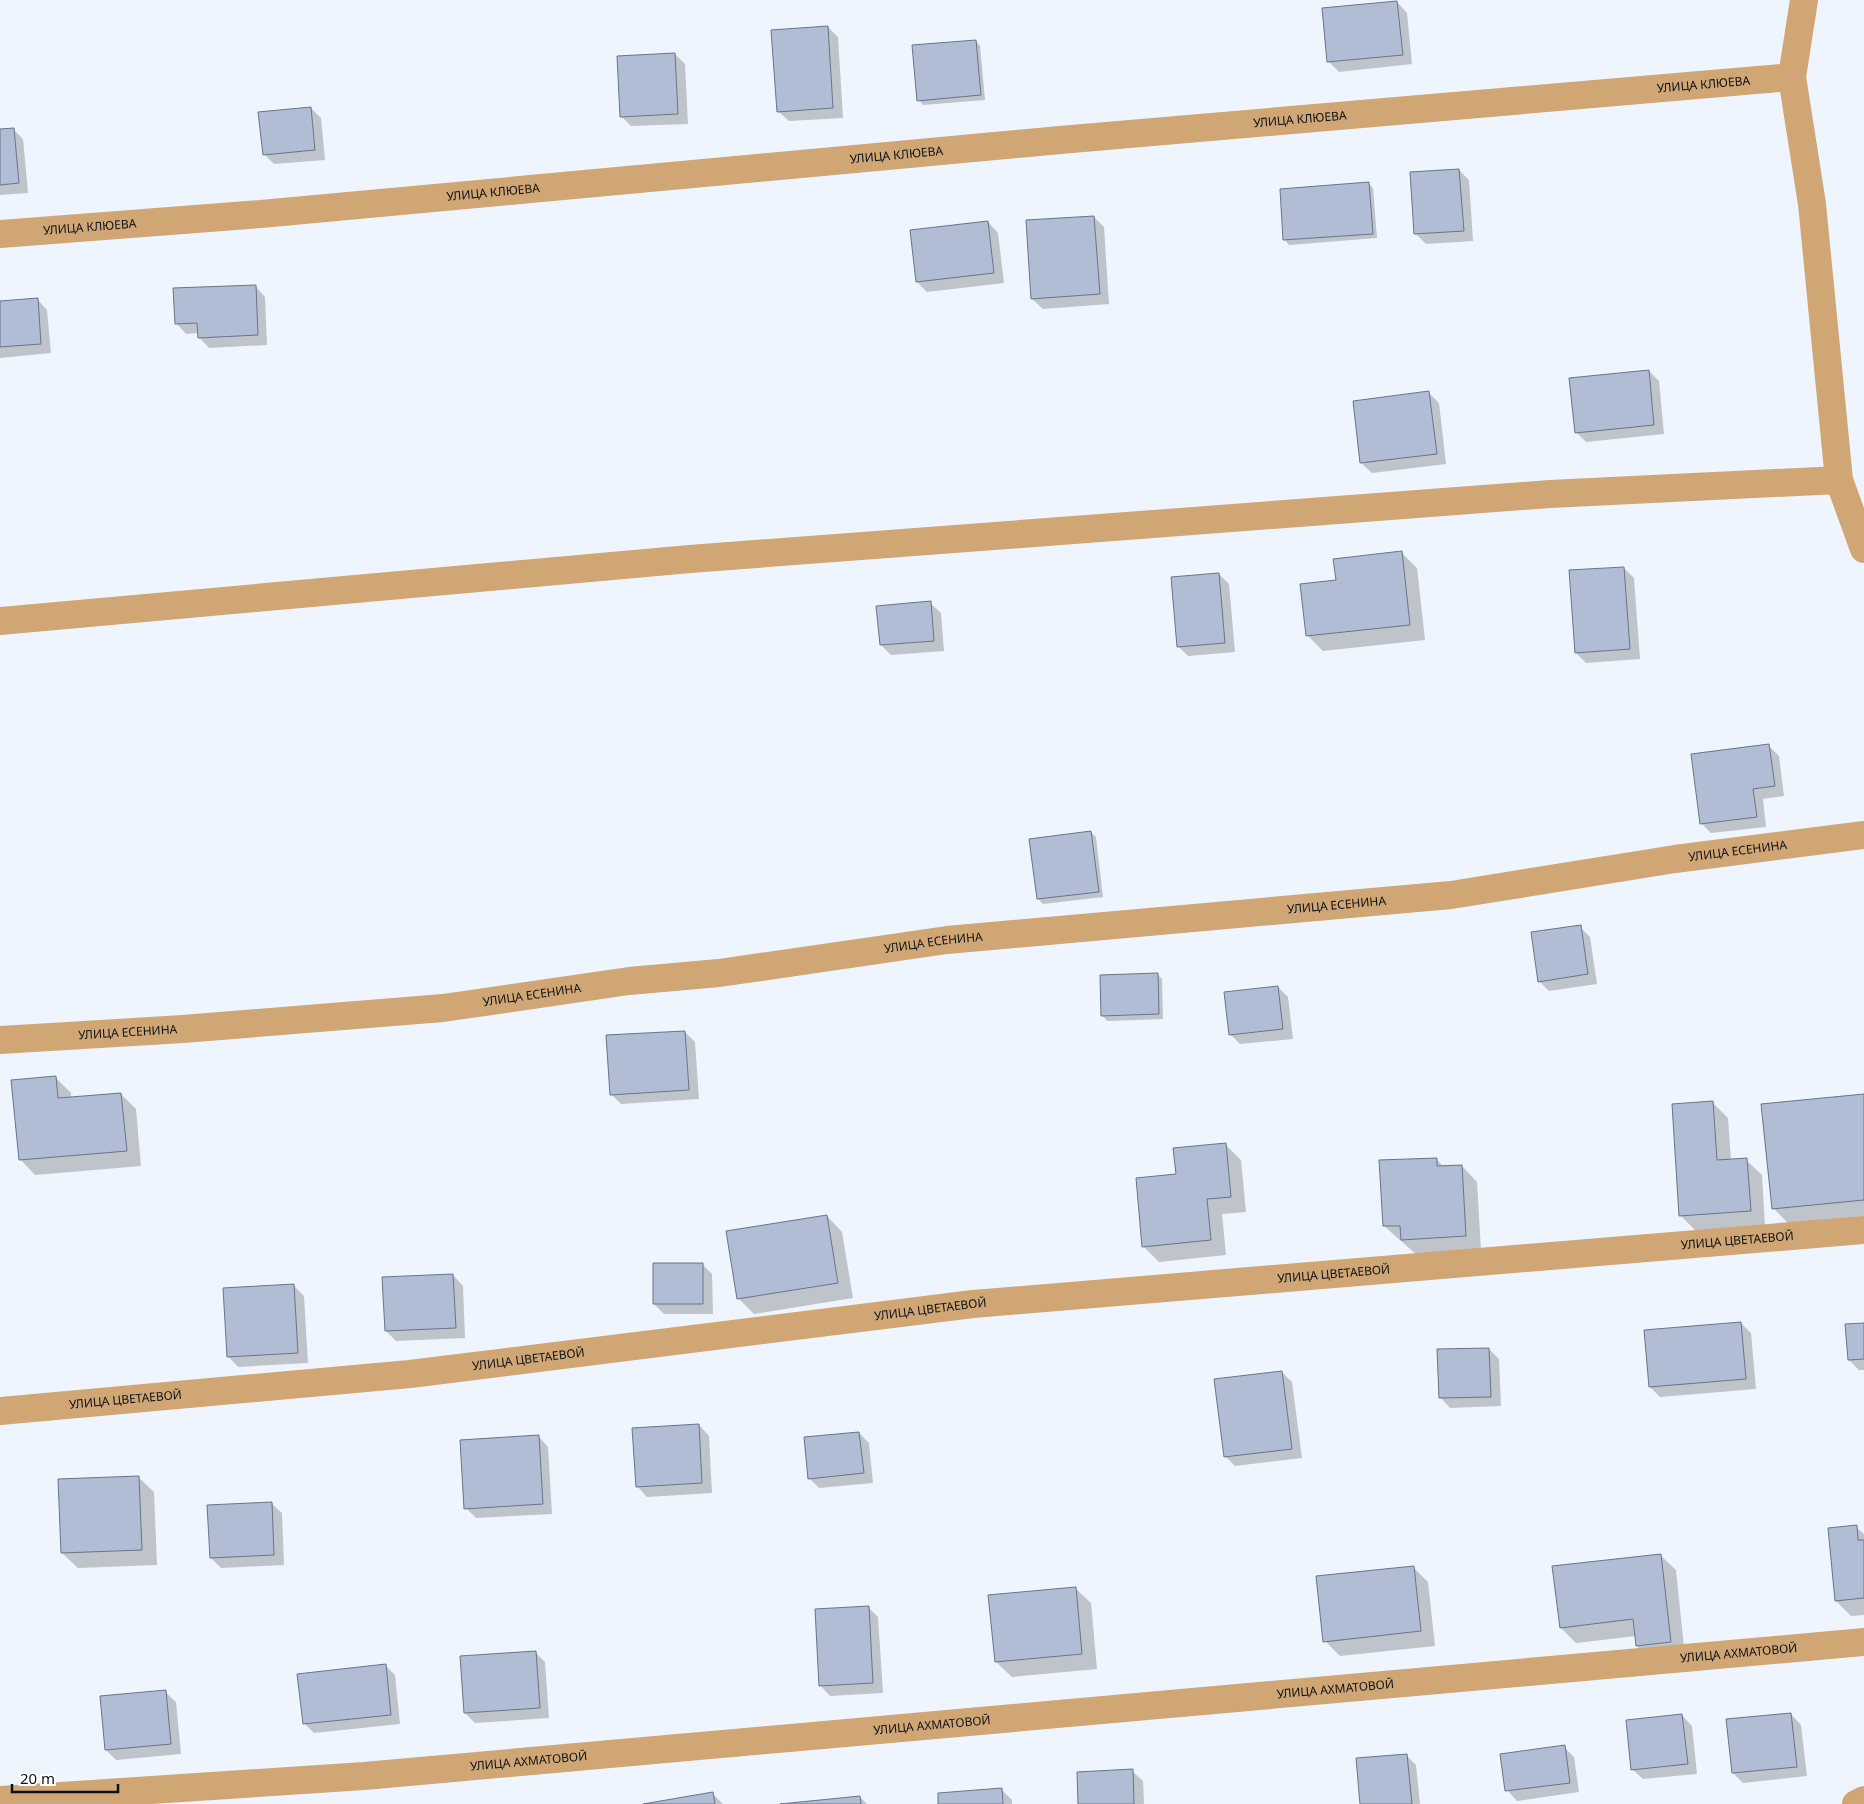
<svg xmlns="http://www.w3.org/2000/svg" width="1864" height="1804" font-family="'Noto Sans',sans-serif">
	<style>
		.shadow { fill: #0003 }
		.building { fill: #b0bdd4; stroke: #68748a }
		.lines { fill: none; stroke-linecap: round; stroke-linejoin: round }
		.minor { stroke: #d0a675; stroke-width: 28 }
		.labels { text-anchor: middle; stroke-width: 4.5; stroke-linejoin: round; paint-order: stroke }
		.street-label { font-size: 12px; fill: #0c1119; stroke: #fff }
	</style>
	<rect width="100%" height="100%" fill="#eff5fe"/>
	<path class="shadow" d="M1397,2L1407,13L1412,64L1339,72L1329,62Z
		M828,27L838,37L843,118L789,121L778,111Z
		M976,41L980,46L985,100L923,105L919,100Z
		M675,54L685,64L688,124L631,126L621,116Z
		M311,108L321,118L325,160L274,164L264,154Z
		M13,129L23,139L28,193L0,195V130Z
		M1459,170L1469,180L1473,241L1426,244L1416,234Z
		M1368,183L1373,188L1377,238L1289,245L1285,240Z
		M1094,217L1104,227L1109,304L1043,309L1032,299Z
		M988,222L998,233L1004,283L927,292L917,282Z
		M255,286L265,297L267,345L209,348L199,337V333L186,334L176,323Z
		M37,299L47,310L51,353L0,358V302Z
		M1649,371L1659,381L1664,434L1586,442L1576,432Z
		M1429,393L1439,403L1446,464L1372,473L1361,463Z
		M1401,552L1417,568L1425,640L1323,651L1308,636L1337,581Z
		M1624,568L1634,578L1640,659L1586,663L1576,653Z
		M1219,574L1229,584L1235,652L1188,656L1178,646Z
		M930,603L941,613L944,651L891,655L881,645Z
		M1769,746L1779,756L1784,796L1763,799L1766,827L1711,833L1701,823Z
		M1091,832L1096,837L1103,897L1043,904L1038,899Z
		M1580,927L1590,937L1597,984L1549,991L1539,981Z
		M1157,974L1162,979L1163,1019L1107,1021L1103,1016Z
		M1278,987L1288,997L1293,1039L1240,1044L1230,1034Z
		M685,1032L695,1042L699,1099L621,1104L611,1094Z
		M55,1077L71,1093V1098L121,1094L136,1109L141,1166L35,1175L20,1159Z
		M1864,1095V1216L1789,1224L1773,1208Z
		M1712,1102L1728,1118L1731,1160H1746L1762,1175L1765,1226L1696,1231L1680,1215Z
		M1226,1145L1241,1160L1246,1212L1222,1214L1226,1255L1159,1262L1143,1246L1177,1176Z
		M1436,1159L1444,1167L1462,1166L1477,1182L1481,1251L1417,1255L1384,1226Z
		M827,1216L842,1232L853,1298L754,1314L739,1299Z
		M702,1264L712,1274L713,1314H664L654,1304Z
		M453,1275L463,1286L465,1338L396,1341L386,1331Z
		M294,1286L304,1296L308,1363L238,1367L228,1356Z
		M1741,1323L1751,1333L1756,1389L1660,1397L1650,1387Z
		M1864,1324V1370H1859L1849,1360Z
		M1489,1349L1499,1359L1501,1406L1450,1408L1440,1397Z
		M1282,1372L1292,1382L1302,1458L1235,1466L1225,1456Z
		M699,1425L709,1436L712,1493L647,1497L637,1486Z
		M859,1433L869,1443L873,1483L819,1488L809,1478Z
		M538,1436L548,1447L552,1514L476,1518L466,1508Z
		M138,1477L154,1492L157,1565L78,1568L62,1553Z
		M271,1503L282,1513L284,1565L221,1568L211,1558Z
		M1856,1527L1864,1534V1615L1851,1616L1836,1601Z
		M1660,1555L1676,1570L1685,1657L1652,1661L1637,1646L1636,1636L1576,1643L1561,1628Z
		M1413,1567L1428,1582L1435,1646L1340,1656L1325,1641Z
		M1075,1588L1091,1603L1097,1669L1012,1677L996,1662L990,1596Z
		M868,1607L878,1617L883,1693L830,1696L820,1685Z
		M535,1652L545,1662L549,1718L475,1723L465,1713Z
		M385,1665L395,1675L400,1724L314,1733L304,1723Z
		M165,1692L176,1702L181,1754L116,1760L106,1750Z
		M1791,1714L1801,1725L1807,1776L1743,1783L1733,1773Z
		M1682,1715L1692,1726L1697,1774L1643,1779L1632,1769Z
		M1564,1747L1574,1757L1579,1792L1517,1801L1507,1790Z
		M1406,1755L1416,1765L1420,1804H1362Z
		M1132,1771L1143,1781L1144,1804H1080Z
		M1002,1790L1012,1800V1804H940Z
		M712,1793L723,1804H650Z
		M860,1797L867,1804H788Z"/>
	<path class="building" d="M1397,1L1403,55L1327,62L1322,8Z
		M828,26L833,108L777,112L771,30Z
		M976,40L981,95L917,101L912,45Z
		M675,53L678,114L620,117L617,56Z
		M311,107L315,150L263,155L258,112Z
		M14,128L19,183L0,185V129Z
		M1459,169L1464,231L1414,234L1410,172Z
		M1369,182L1373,234L1283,240L1280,189Z
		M1094,216L1100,294L1031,299L1026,220Z
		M988,221L994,273L916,282L910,230Z
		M256,285L258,335L198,338L197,323L175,324L173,288Z
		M38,298L41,344L0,347V301Z
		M1649,370L1654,425L1575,433L1569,378Z
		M1429,391L1437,454L1360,463L1353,401Z
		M1402,551L1410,625L1306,636L1300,584L1336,580L1333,559Z
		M1624,567L1630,649L1575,653L1569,570Z
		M1219,573L1225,643L1177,647L1171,577Z
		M931,601L934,641L880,645L876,606Z
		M1769,744L1775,786L1753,789L1757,817L1700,824L1691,754Z
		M1091,831L1099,892L1037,899L1029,839Z
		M1581,925L1588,974L1538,982L1531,932Z
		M1158,973L1159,1014L1101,1016L1100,975Z
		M1278,986L1283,1029L1229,1035L1224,992Z
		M685,1031L689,1090L610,1095L606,1035Z
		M56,1076L58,1098L121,1093L127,1151L19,1160L11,1080Z
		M1864,1094V1200L1772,1209L1761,1104Z
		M1713,1101L1717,1160L1747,1158L1751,1211L1679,1216L1672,1104Z
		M1226,1143L1231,1197L1207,1199L1211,1240L1142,1247L1136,1178L1176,1174L1173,1148Z
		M1437,1158V1166L1462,1165L1466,1236L1401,1240L1400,1226H1383L1379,1160Z
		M827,1215L838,1283L737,1299L726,1231Z
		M653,1263H703V1304H653Z
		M453,1274L456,1328L385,1331L382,1277Z
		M294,1284L298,1353L227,1357L223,1288Z
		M1741,1322L1746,1379L1649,1387L1644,1330Z
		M1864,1323V1359L1848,1360L1845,1324Z
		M1489,1348L1491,1397L1439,1398L1437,1349Z
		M1282,1371L1292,1449L1224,1457L1214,1379Z
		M699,1424L702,1483L636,1487L632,1428Z
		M859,1432L864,1473L808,1479L804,1437Z
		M539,1435L543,1504L464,1509L460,1440Z
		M139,1476L142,1550L61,1553L58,1479Z
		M272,1502L274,1555L210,1558L207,1505Z
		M1857,1525L1858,1540H1864V1598L1835,1601L1828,1528Z
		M1661,1554L1671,1642L1636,1646L1633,1619L1560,1628L1552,1566Z
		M1414,1566L1421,1631L1323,1642L1316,1576Z
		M1076,1587L1082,1654L995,1662L988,1595Z
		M869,1606L873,1683L819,1686L815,1609Z
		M536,1651L540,1708L464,1713L460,1656Z
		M386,1664L391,1715L303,1724L297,1674Z
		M166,1690L171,1744L105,1750L100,1696Z
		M1791,1713L1797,1767L1732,1773L1726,1719Z
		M1682,1714L1688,1764L1631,1770L1626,1720Z
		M1565,1745L1570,1783L1505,1791L1500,1754Z
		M1407,1754L1412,1804H1360L1356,1758Z
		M1133,1769L1134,1804H1078L1077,1772Z
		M1002,1788L1003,1804H938V1793Z
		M713,1792L715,1804H643Z
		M860,1796L861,1804H780Z"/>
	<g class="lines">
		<g class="minor">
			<path d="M1804,0L1792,77L1812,204L1839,480L1864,549"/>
			<path id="s1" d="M0,234L261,214L1060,140L1792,77"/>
			<path d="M0,621L690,559L1550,494L1839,480"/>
			<path id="s2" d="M0,1040L183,1029L443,1008L629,981L719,973L947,940L1451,895L1675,859L1864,835"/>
			<path id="s3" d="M0,1411L410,1374L973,1304L1864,1230"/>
			<path id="s4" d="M0,1800L364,1776L1864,1642"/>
			<path d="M1856,1804L1864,1800"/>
		</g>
	</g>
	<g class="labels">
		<g class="street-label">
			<text dy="4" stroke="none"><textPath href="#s1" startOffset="1710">УЛИЦА КЛЮЕВА</textPath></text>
			<text dy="4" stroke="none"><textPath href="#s1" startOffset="1305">УЛИЦА КЛЮЕВА</textPath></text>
			<text dy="4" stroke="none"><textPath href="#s1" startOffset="900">УЛИЦА КЛЮЕВА</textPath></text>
			<text dy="4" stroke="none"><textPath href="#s1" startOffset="495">УЛИЦА КЛЮЕВА</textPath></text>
			<text dy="4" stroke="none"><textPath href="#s1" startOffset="90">УЛИЦА КЛЮЕВА</textPath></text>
			<text dy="4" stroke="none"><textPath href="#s2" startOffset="1749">УЛИЦА ЕСЕНИНА</textPath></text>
			<text dy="4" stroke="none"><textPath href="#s2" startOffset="1344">УЛИЦА ЕСЕНИНА</textPath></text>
			<text dy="4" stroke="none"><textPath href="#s2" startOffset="939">УЛИЦА ЕСЕНИНА</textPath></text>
			<text dy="4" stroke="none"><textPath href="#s2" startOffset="534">УЛИЦА ЕСЕНИНА</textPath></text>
			<text dy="4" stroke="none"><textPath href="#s2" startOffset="128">УЛИЦА ЕСЕНИНА</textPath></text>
			<text dy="4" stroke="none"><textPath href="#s3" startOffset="1746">УЛИЦА ЦВЕТАЕВОЙ</textPath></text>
			<text dy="4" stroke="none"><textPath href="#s3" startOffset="1341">УЛИЦА ЦВЕТАЕВОЙ</textPath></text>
			<text dy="4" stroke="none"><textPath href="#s3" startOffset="936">УЛИЦА ЦВЕТАЕВОЙ</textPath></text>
			<text dy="4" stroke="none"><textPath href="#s3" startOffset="531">УЛИЦА ЦВЕТАЕВОЙ</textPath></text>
			<text dy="4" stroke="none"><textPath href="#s3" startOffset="126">УЛИЦА ЦВЕТАЕВОЙ</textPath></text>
			<text dy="4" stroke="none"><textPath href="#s4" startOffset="1745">УЛИЦА АХМАТОВОЙ</textPath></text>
			<text dy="4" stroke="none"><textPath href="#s4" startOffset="1340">УЛИЦА АХМАТОВОЙ</textPath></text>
			<text dy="4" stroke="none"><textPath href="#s4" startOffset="935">УЛИЦА АХМАТОВОЙ</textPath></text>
			<text dy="4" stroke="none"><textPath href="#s4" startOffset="530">УЛИЦА АХМАТОВОЙ</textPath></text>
		</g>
	</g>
	<path d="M12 1784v8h106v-8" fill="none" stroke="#0c1119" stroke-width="2.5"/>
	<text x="20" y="1784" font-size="15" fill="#0c1119" stroke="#ffffff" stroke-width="4" paint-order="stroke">20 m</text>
</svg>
